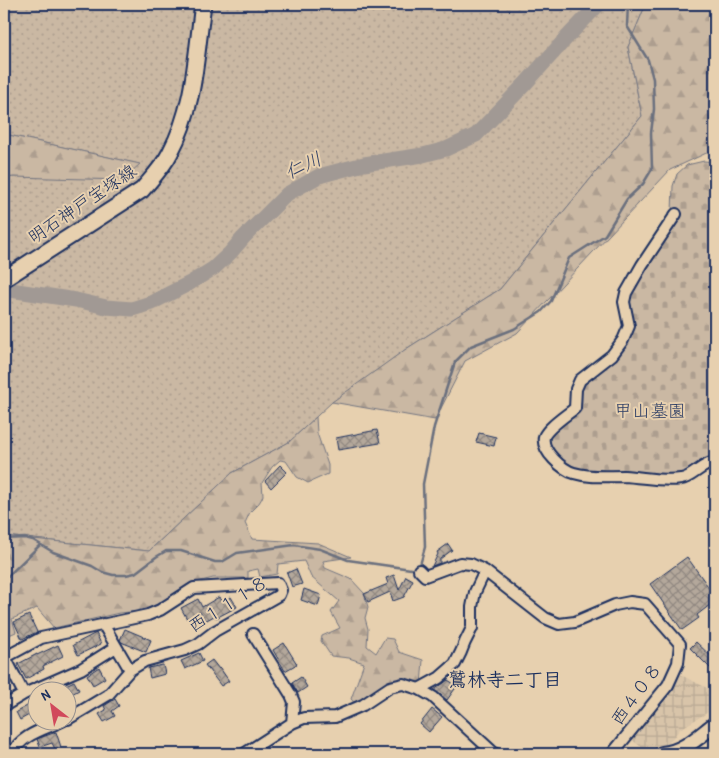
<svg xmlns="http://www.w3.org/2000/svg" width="719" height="758" font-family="'Patrick Hand','Klee One',sans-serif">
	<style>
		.industrial { fill: url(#industrial-grid) }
		.grass { fill: url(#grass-dots); stroke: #727480 }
		.forest { fill: url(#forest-firs); stroke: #727480 }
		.cemetery { fill: url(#cemetery-stones); stroke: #727480 }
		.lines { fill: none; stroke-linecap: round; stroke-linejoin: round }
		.stream { stroke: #6b6f7e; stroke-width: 2.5 }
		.river { stroke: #a19994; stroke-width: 15 }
		.building { fill: url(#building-cross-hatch); stroke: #1b2f5e }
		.street-casing { stroke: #1b2f5e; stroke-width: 14 }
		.secondary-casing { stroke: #1b2f5e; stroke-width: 18 }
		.primary-casing { stroke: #1b2f5e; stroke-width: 19 }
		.street { stroke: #e7d0af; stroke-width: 10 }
		.secondary { stroke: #e7d0af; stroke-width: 14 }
		.primary { stroke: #e7d0af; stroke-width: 15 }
		.labels { text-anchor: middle; stroke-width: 4; stroke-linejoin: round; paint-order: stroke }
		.street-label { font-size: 18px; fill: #1b2f5e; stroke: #e7d0af }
		.park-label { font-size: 18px; fill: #2c3d65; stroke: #e7d0af }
		.water-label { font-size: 19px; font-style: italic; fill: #2f3f66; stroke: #e7d0af }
		.neighbourhood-label { font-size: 19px; font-weight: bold; fill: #1b2f5e; stroke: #e7d0af }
	</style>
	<defs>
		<pattern id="industrial-grid" width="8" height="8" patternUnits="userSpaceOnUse" patternTransform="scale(1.25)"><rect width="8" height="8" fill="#d8c4a9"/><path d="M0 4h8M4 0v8" fill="none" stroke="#b9a994"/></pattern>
		<pattern id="grass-dots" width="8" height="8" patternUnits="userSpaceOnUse" patternTransform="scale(1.25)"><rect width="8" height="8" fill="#cab8a3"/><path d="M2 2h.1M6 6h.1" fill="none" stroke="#ad9e8f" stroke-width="1.8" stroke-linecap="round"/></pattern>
		<pattern id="forest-firs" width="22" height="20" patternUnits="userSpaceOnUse" patternTransform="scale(1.25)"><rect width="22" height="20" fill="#cab8a3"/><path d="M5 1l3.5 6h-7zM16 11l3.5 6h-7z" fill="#ad9e8f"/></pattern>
		<pattern id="cemetery-stones" width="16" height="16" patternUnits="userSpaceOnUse" patternTransform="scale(1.25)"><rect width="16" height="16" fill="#cab8a3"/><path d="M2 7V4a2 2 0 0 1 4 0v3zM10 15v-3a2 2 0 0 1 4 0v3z" fill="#ad9e8f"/></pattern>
		<pattern id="building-cross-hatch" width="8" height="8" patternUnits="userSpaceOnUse" patternTransform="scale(1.25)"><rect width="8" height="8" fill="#b4a89b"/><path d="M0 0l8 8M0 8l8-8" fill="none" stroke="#928982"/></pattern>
	</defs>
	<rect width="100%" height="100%" fill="#e7d0af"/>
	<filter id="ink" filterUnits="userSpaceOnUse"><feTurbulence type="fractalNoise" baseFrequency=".02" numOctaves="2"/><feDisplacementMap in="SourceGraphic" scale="10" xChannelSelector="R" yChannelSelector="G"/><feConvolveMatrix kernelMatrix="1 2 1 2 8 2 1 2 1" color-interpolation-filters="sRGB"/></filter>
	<g filter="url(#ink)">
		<path class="industrial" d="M681,675L715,692V708L680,729L667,745L640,746L632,740Z"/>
		<path class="grass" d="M4,4H646L628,47L642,116L500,289L406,349L346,394L332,402L289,442L232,473L149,551L4,536V178L139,164L4,134Z"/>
		<path class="forest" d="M646,4H715V149L670,170L517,333L465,361L435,420L332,402L406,349L500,289L642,116L628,47Z
			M4,134L140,164L122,180L14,177L4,178Z
			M316,417L317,433L328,465V474L308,483L297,477L286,461L280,460L272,467L262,483L263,495L262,498L259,503L250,512L245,523L252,539L318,543L351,557L323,561L325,568L351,579L364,593L368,607L365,618L368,629L367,646L376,653L385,638L393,639L399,652L423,660L421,685L398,679L389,682L358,707L351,699L364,663L349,658L331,656L321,641L322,636L340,628L331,612L339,601L311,577L304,561L278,564L277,574L260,577L258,569L248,571V578H213L193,583L157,606L141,611L119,613L54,628L37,608L12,619L16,632L9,635L5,630H4V536L149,551L232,473L289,442Z"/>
		<path class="cemetery" d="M704,161L715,162V460L682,475L588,473L574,470L552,453L547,436L577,411L583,382L626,341L627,302L672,212L673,186L677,174L687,165Z"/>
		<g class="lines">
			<path class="stream" d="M4,539L25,538L33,540L53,552L92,566L102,572L113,575H126L135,573L156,557L166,551H181L215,562H222L237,553L294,545L320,549L348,560L411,569
				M420,565L425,547L423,484L434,427L455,362L471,346L514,329L541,312L551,301L569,258L605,235L627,199L643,184L652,169L651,133L654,109L653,79L648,60L627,26L628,4
				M4,579L7,577L40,545"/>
			<path class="river" d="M4,289L76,300L106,307L132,309L151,303L190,283L214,268L230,253L243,238L287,194L319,176L364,164L423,155L446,149L476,135L525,84L570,34L599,4"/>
		</g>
		<path class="building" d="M377,430L380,443L338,450L336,438Z
			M479,433L496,437L494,446L476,442Z
			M280,465L287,472L271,488L265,481Z
			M448,544L452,550L440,559V563L432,566L438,554L437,552Z
			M687,557L715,596V601L697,615L699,618L682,630L650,584Z
			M296,569L302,584L292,587L287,573Z
			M394,575L399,590L406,576L413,580L404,597L393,601L390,592L368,602L364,594L388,584L386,578Z
			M304,589L321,595L318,606L301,600Z
			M219,597L222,602L231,597L237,607L216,618L214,616L205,621L200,612L187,619L181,608L198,599L202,607Z
			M29,615L37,632L22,639L14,622Z
			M125,629L151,640L146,652L121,642L120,640Z
			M96,633L101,644L78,655L73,645Z
			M696,642L715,660V673L690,648Z
			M284,643L297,664L285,671L273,650Z
			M58,645L63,656L43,666L44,669L26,679L18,664L37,654V655Z
			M199,653L203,661L185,669L181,661Z
			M212,660L219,669L220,668L229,681L221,686L205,665Z
			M163,665L165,674L150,678L148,668Z
			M99,667L105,678L93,685L87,675Z
			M301,677L307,687L298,693L292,683Z
			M448,680L457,686L447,700L434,690Z
			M74,681L79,690L68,696V690H56Z
			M38,696V710L20,720L16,712L29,705L28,703Z
			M115,699L119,706L112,711L115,716L104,722L99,714L106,710L104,706Z
			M432,709L442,717L429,732L420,724Z
			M56,732L61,747L55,749L52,743L40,747L37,739Z"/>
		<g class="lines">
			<g class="street-casing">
				<path id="street" d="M676,214L642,265L626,293L624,302L629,326L623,340L612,355L580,380L576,389L575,408C567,415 547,428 544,437C541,451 563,470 574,473C590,478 607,476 624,476C643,477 663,482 681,479C692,478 701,464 715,462
					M419,570L425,576L460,563L471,564L485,571L545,618L559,624L575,622L615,605L630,602L645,604L680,644L678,663L668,685L612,754
					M103,624L130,670
					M253,634L291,695L294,702L292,723
					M5,657L24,694
					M4,658L41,638L148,615L160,610L194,588L278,583L281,590L279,595L215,631L198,644L185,650L145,661L130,670L108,695L68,719
					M419,689L433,697L495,754
					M4,706L24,694L81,669L116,647
					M12,754C21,734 46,729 64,720
					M244,754L292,723L304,718L335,717L363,705L390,687L403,684L419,689L439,678L455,664L461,652L465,642L472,628V607L475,592L485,571"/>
			</g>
			<g class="secondary-casing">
				<path id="secondary" d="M662,754C684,752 699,736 715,724"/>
			</g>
			<g class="primary-casing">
				<path id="primary" d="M4,279L142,190C152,178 163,167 170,153C195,107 196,54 203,4"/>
			</g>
			<use href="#street" class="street"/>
			<use href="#secondary" class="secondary"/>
			<use href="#primary" class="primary"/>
		</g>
	</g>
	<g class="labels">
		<g class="street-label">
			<text transform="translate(82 204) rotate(-34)" y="6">明石神戸宝塚線</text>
			<text transform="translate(228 604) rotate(-32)" y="6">西１１１８</text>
			<text transform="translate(636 694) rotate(-54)" y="6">西４０８</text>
		</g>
		<g class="park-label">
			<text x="650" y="417">甲山墓園</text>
		</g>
		<g class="water-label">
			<text transform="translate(303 165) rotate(-25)" y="7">仁川</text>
		</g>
		<g class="neighbourhood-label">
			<text x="505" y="686">鷲林寺二丁目</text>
		</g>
	</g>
	<rect width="719" height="758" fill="none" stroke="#e7d0af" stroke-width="20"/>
	<rect x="10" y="10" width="699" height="738" fill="none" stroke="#1b2f5e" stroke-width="2" filter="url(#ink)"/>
	<g transform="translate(52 706) rotate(329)"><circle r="24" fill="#e7d0af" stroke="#95908f"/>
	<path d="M0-4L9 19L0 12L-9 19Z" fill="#d1495b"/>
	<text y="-8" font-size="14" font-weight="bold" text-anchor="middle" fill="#1b2f5e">N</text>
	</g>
</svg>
